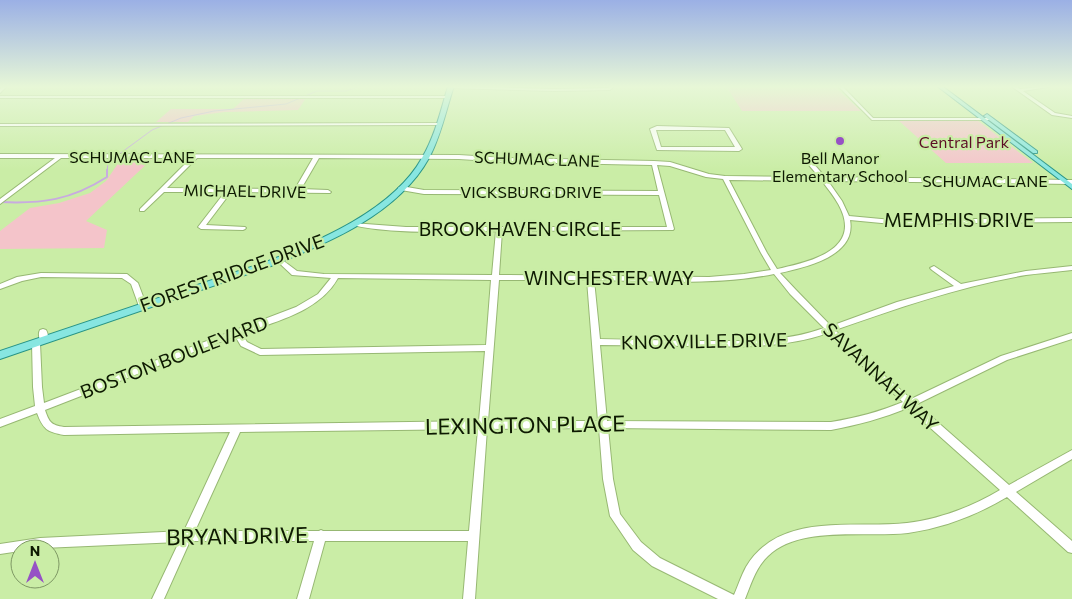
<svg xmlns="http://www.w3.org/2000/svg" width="1072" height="599" font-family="Commissioner,sans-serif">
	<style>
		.green { fill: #f4c4ca }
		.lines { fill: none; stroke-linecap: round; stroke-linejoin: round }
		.stream-far1 { stroke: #c8abe0; stroke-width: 1 }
		.stream { stroke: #c8abe0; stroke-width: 2 }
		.minor-casing { stroke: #97b873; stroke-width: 2 }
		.major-casing { stroke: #289486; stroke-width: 2 }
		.minor { fill: #fff; fill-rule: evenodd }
		.major { fill: #87e6e1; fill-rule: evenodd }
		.poi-dot { fill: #9651c5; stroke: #caeda6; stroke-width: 2 }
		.labels { text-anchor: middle; stroke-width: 4.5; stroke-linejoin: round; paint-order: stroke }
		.far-park-label { font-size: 16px; fill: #5c0d25; stroke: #caeda6 }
		.far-street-label { font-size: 16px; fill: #0d1901; stroke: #caeda6 }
		.far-poi-label { font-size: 16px; fill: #0d1901; stroke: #caeda6 }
		.street-label { font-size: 19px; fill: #0d1901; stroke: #caeda6 }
		.near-street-label { font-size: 22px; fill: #0d1901; stroke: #caeda6 }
	</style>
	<rect width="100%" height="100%" fill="#caeda6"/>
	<path class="green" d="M726,86H834L861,111H742Z
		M245,98H306L298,110L225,112L194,116L188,122H156L171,109H233Z
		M898,120H977L1033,163H946Z
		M152,159L86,221L107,230L104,248L0,249V231L30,208L59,203L90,193L106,181L117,165L123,160Z"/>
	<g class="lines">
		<path class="stream-far1" d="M118,155L152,130L181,118L214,111L286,104L317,91H346L361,86
			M107,172L108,163L114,158"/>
		<path class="stream" d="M0,202C42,204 71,200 107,177V170"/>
		<g class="minor-casing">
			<path id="minor" d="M3,86H7L0,93V89Z
				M448,86L554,89L609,88L610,86H614L610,90L554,91L450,88H448Z
				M838,86H842L873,118H991L993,119L991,120H872Z
				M1011,86H1015L1020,89L1050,86L1048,87L1023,91L1055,113L1072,116V118L1052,115Z
				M0,96H447L449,97L447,98H0Z
				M440,123V124L438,125L0,126V124Z
				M657,126L729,128L742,149L739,151L657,150L650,129ZM656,130H725L735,147H661Z
				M0,154L459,155L506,158L654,161L670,162L709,174L725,176L819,177L808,164L811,162L813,163L825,177L1072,180V184L828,181L842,201L849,216L892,220L1072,218V222L892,224L850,220C857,256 806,267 780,273L796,290L831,326L897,302L954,286L932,270L930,268L934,266L961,284L1026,271L1072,266V270C1057,272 1041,273 1026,275C961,286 898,308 835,330L853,348L911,399L1001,356L1072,333V339L1007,360L917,404L1009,485L1072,450V459L1016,492L1072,541V553L1068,552L1007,497C977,515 943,528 908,533C867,538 800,525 768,556C756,567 751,584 745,599H718L652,566L633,550L610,516L603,479L599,428L487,429L475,599H463L468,541H325L309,599H297L314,541H190L164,599H152L179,542L20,549V551L0,554V544L40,538L184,531L230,432L64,435C47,432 43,429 37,413L0,427V419L35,406L33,387L32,343L33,341H39L40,343L42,387L44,403L296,307L318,294L331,278L292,275L277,261L276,260L277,259H281L297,271L324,274L492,275L496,231C449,231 397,235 352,225L351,224L352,223L406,227H667L659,195L424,194L401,190L398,188L401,186L424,190L658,191L652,165L506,162L459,159L319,158L301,189L328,190L331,192L330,193L231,192L206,225L245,227L246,228L245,229L243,230L201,229L198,227L225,192H164L144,211H140V209L191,158H61L0,204V199L55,158H0ZM197,158H313L295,189L167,188ZM657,165L670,166L706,177L723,179L761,253L771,270L744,274L709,277L499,275L502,231L673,230L674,229ZM729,180L822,181C831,193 845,209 845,226C845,255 800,264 777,269L767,253ZM774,274L790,294L824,328C783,343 739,341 695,341C663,340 631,340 600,339L594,280C653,281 715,286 774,274ZM338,278L491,280L486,345L261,349L247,342L242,334C276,321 319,312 338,278ZM499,280H587L598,421H488ZM828,333L847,352L903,402C879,412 856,418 831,422L607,421L600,345C632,345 664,346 696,346C741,347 785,348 828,333ZM235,336L241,346L260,355L485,351L479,421L64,427C51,425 49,422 45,410ZM908,408L1000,490C971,507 940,519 907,523C853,529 779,511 746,567C741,576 738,586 734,595L660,558L641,542L620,514L613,479L608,428L831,430C858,425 883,418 908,408ZM478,429L469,531H323L321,530L319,531H195L240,432Z
				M41,273L127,274L138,283L147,307L143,310L140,309L131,284L122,278L41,277L22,281L0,289V284L17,277Z
				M43,329L46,330C48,333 49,339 47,342H41C39,339 38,333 40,330Z"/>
		</g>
		<g class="major-casing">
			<path id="major" d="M448,86H454C446,110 441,136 429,158C398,214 328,243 271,266L0,359V351L266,262C319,241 393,210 422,158C435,136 441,110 448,86Z
				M937,86H942L1072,184V189Z
				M987,114L1037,151V153H1033L985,117L984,116Z"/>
		</g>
		<use href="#minor" class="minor"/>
		<use href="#major" class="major"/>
	</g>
	<linearGradient id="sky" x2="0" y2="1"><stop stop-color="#9bb0e5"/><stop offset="0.51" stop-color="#e7f7d7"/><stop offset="1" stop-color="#e7f7d7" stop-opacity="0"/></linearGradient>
	<rect width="1072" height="170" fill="url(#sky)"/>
	<circle class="poi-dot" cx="840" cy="141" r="5"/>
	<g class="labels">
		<g class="far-park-label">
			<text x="964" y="148">Central Park</text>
		</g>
		<g class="far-street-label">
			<text x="132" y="163">SCHUMAC LANE</text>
			<text transform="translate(537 159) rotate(2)" y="6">SCHUMAC LANE</text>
			<text x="985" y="187">SCHUMAC LANE</text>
			<text transform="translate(245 191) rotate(1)" y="6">MICHAEL DRIVE</text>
			<text x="531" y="198">VICKSBURG DRIVE</text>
		</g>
		<g class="far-poi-label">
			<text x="840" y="164">Bell Manor<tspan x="840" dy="18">Elementary School</tspan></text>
		</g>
		<g class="street-label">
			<text x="959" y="227">MEMPHIS DRIVE</text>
			<text x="520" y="236">BROOKHAVEN CIRCLE</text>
			<text transform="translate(232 273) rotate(-20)" y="7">FOREST RIDGE DRIVE</text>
			<text x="609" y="285">WINCHESTER WAY</text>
			<text transform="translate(704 341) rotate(-1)" y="7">KNOXVILLE DRIVE</text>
			<text transform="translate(174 357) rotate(-21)" y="7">BOSTON BOULEVARD</text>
			<text transform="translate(881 377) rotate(43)" y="7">SAVANNAH WAY</text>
		</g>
		<g class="near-street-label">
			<text transform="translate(525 425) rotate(-1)" y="8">LEXINGTON PLACE</text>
			<text transform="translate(237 536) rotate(-1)" y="8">BRYAN DRIVE</text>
		</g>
	</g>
	<g transform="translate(35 564)"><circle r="24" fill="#caeda6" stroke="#7e9864"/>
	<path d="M0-4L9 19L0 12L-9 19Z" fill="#9651c5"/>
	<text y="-8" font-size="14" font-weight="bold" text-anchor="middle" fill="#0d1901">N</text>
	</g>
</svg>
